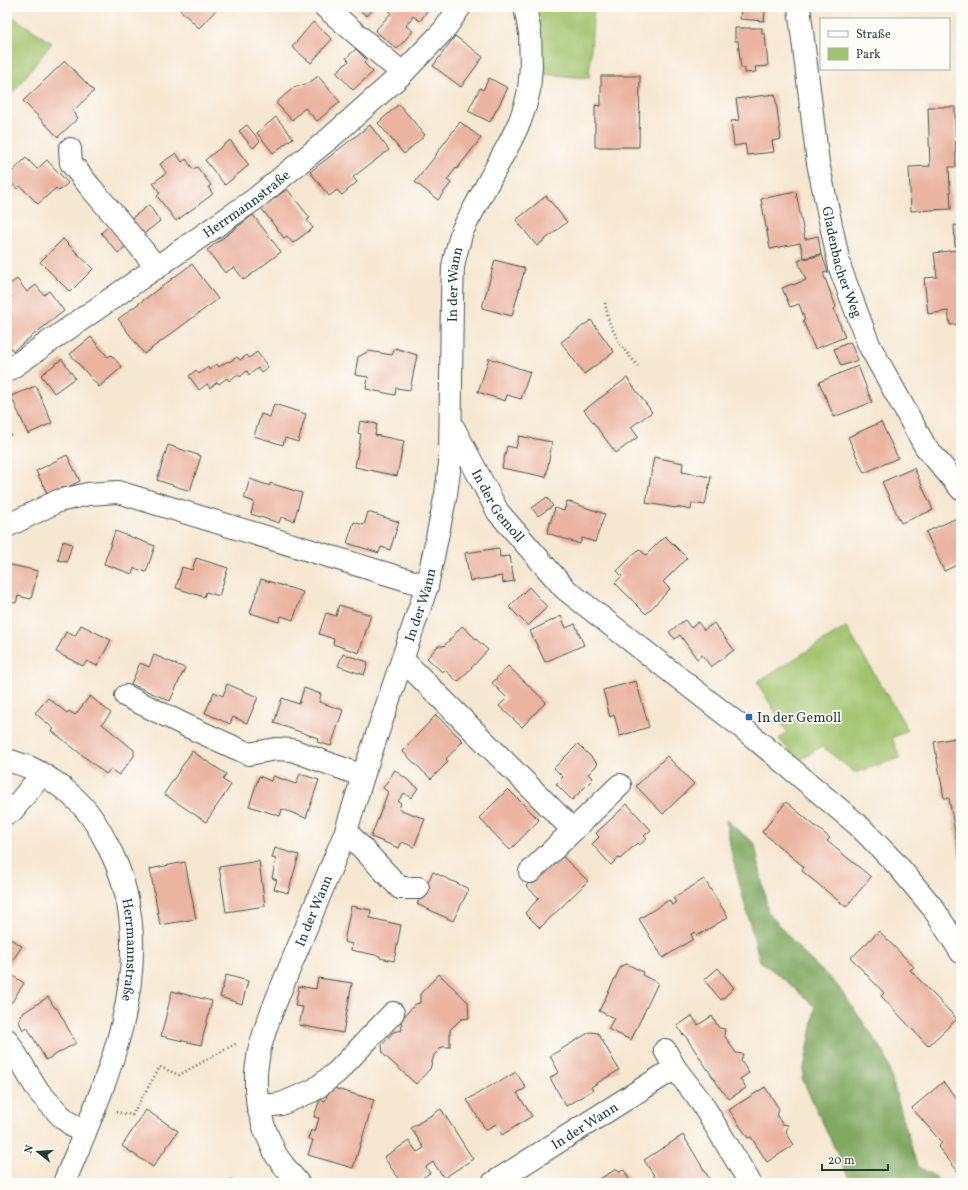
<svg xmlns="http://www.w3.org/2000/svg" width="968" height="1190" font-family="Vollkorn,serif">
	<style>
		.green { fill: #a0c26c; stroke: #608050 }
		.forest { fill: #80a860; stroke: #50724a }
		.building { fill: #eab4a0 }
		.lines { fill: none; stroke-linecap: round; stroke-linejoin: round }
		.minor-casing { stroke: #3f564c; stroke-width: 24 }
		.path { stroke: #3f564c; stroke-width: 2.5; stroke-dasharray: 1 3; stroke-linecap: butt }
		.minor { stroke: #fff; stroke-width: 22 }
		.poi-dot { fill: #1f6fb2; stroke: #fdfcf7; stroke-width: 1.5 }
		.labels { text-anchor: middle; stroke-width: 3.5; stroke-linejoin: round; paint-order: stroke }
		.street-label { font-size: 14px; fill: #1f3d34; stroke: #fdfcf7 }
		.poi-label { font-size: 14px; fill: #1f3d34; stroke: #fdfcf7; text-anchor: start }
	</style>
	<rect width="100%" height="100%" fill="#fdfcf7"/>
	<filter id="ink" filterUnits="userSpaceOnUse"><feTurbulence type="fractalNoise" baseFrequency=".025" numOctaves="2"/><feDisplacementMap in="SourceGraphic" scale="8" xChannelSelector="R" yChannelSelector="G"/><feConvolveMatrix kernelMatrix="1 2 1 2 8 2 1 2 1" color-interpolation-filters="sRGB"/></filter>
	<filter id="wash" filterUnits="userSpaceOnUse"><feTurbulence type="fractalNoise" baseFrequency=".012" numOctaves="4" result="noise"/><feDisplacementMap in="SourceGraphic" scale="16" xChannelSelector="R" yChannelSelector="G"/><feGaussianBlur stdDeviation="0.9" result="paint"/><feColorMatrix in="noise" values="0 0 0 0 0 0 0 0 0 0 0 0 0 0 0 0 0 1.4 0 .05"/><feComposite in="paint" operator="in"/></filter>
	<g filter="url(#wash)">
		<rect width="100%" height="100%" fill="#f6e7d1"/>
		<path class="green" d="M536,7H594L589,78L540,74Z
			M7,13L52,43L7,100Z
			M846,627L908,730L892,738L900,758L855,773L822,746L799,761L779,739L787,732L757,682Z"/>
		<path class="forest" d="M726,820L755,844L768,912L803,953L837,985L884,1052L917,1166L936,1177L939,1183H851L802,1079L812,1026L815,1007L785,980L760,961L732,856Z"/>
		<g id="blocks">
			<path class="building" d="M177,7H219L199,28Z
				M355,7H375L367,16Z
				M391,7H430L420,21L413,16L406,26L413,31L397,49L375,31L391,13L389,10Z
				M741,7H768L767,10H765L764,21L740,19Z
				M313,22L332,39L311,63L292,47Z
				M735,28H762V34H765L768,66L755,67L756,72L745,73V68H741L738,41H735Z
				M455,36L483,57L461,87L433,66Z
				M356,49L367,60L364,63L373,72L353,90L336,72L349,61L346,58Z
				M65,61L94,91L73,111L78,118L58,137L23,101Z
				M318,76L340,102L317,121L305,108L292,120L276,103L293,88L309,83Z
				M601,76H640L639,147H595V105L601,106Z
				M489,78L508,88L490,122L468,111L480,88L483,90Z
				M775,94L781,139L772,141L774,152L747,155L745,144L734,146L731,121L739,120L736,99Z
				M399,104L425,135L404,154L378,123Z
				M928,107H955L956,167H949L951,209L911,211L909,167L930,166Z
				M276,117L293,138L273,153L257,133Z
				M460,122L481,138L457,169L456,168L447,180L451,183L438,200L415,182L437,154H436Z
				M247,125L260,141L253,148L239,131Z
				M370,125L389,150L353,177L357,182L342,195L337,190L329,196L310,172Z
				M230,140L249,165L225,185L205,160Z
				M176,153L182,162L186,159L193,169L197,167L211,185L208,187L213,194L176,221L157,196L160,193L153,183L166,173L160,164Z
				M26,158L37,169L47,160L68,183L59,191L56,188L38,204L20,186L17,189L7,178V177Z
				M287,189L310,218L307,220L313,228L293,243L287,236L284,238L261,208Z
				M796,192L805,239L818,236L821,254L804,258L800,243L770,249L761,199Z
				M546,196L567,222L537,246L516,220Z
				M149,205L160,221L140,237L128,221Z
				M253,215L281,252L244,280L234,267L225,273L207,250Z
				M110,225L127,245L118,253L101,233Z
				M954,225L961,226V246H955Z
				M63,239L93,269L70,292L40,262Z
				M956,250L961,290V324L950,325L948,311L928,314L924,278L937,277L934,253Z
				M822,255L828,272L823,273L836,307L834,309L845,337L815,349L803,321L805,320L799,304L790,307L782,288L792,284L793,285L806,280L798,261L804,259Z
				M495,260L525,268L512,316L482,308Z
				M192,264L218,299L144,354L118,319Z
				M17,279L27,292L36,285L44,295L49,291L64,311L13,351L7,342V321L11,318L7,313V301L12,297L7,291V286Z
				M591,320L614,352L584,374L561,342Z
				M91,337L108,357L111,355L122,367L99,387L70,354Z
				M850,342L858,360L841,366L834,349Z
				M395,348L417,355L410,390L396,388L395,395L366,389L368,377L355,375L358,357L369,351L392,355Z
				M257,352L268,367L261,372L258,368L249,375L247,371L240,377L238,374L229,381L227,378L219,384L217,382L210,388L207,384L199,390L189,376L196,370L199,374L208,367L209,370L217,364L219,367L228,361L229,362L237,357L240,360L247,355L249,358Z
				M489,358L530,372L521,399L507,395L505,401L478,392Z
				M62,359L75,378L54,393L41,375Z
				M858,366L872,402L834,417L819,382Z
				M627,378L652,412L631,427L638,437L616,453L584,410Z
				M36,386L52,423L28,434L11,396Z
				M274,404L306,414L298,442L285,438L283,445L254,436L261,414L270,417Z
				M360,421L377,424L375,435L404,441L397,476L355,467L361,434L358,433Z
				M881,422L898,458L864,473L848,437Z
				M7,428L11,435L7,437Z
				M519,436L552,442L546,477L502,468L507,446L516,448Z
				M168,445L201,456L190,491L157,480Z
				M67,455L80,481L49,497L36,471Z
				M654,457L683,463L682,472L711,477L705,505L692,503L691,510L676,507V508L646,503Z
				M914,468L933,510L901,523L882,482Z
				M250,479L270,486V483L302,493L294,521L281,517L279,523L251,514L254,502L244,498Z
				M547,497L553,506L538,516L532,508Z
				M567,501L605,514L595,542L582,538L580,544L547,533L555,508L564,511Z
				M368,512L399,522L390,550L381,547L379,553L347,543L354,522L364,525Z
				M957,518L961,527V563L944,571L926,532Z
				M115,531L155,546L146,572L134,568L132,574L104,564Z
				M665,536L687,558L663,582L670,589L646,614L615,583L622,576L617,571L639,549L646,555Z
				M63,541L72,544L67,562L58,560Z
				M499,548L500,557L510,556L514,581L503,583L502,576L470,581L465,553Z
				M196,558L228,568L219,596L206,592L204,597L176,588L182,567L192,570Z
				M7,564L38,571L31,599L18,596L16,603L7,601Z
				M261,579L303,592L293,620L281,616L279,622L250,613Z
				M529,587L547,607L528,626L509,607Z
				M339,605L371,615L359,653L333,644L334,639L319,634L326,613L336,616Z
				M561,616L566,628L575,624L584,645L545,662L530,631Z
				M685,620L691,628L698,622L704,630L714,623L734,650L711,667L702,655L697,659L680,635L675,639L669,632Z
				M81,625L111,640L97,666L87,661L83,666L56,652L66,632L75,636Z
				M462,626L488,650L458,682L445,670L442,672L427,658L438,646H444Z
				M343,654L368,662L364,675L338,666Z
				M154,655L185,668L170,701L131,684L140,663L149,667Z
				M508,666L546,702L522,727L499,706L507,698L492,683Z
				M636,681L649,727L620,736L614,715L610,717L603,690Z
				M227,684L258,697L247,723L233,717L230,724L205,713L214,692L223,696Z
				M304,688L321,694L319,702L343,710L331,746L317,742L318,738L274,723L282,698L299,704Z
				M90,696L111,713L102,724L134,750V756L119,775L110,769L106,774L52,731L54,729L35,713L48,698L67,713L69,711L75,715Z
				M436,715L463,741L446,759L448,762L431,779L402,751Z
				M961,737V860H960L949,798H944L934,742Z
				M578,744L598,764L588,774L593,779L572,800L556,784L563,777L554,768Z
				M192,751L226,774L223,780L231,785L206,822L164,794Z
				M667,756L694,784L663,814L636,786Z
				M395,770L418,788L411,798L404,793L398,801L401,803L399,809L425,819L414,847L402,842L399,848L371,837L388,792L383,788Z
				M300,774L319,780L306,818L282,809L280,816L249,806L259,776L271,781L273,776L296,784Z
				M508,789L539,820L510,850L479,818Z
				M786,802L830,838L827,841L871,877L846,907L802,871L804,867L762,832Z
				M627,804L651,830L644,836L647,839L639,845L637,843L620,859L618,858L611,865L592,844L599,837L596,833Z
				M275,848L299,855L288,893L274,889L277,880L272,878L276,859L272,858Z
				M559,853L588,881L540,928L525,913L539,898L526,886Z
				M259,861L265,906L226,912L219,867Z
				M185,862L196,919L160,925L150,869Z
				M433,872L469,889L453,921L417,904Z
				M704,879L728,917L697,936L695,932L691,934L693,939L663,958L639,919L669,900L672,905L676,902L673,898Z
				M351,906L371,910L370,918L401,925L394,961L380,958V956L351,950L352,944L344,942Z
				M879,931L914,967L910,970L957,1019L928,1046L881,996L884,993L851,958Z
				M7,937L22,946L7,969Z
				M627,964L643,972L642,975L658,983L631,1040L608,1029L614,1018L599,1011L621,966Z
				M718,968L734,988L721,1000L704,980Z
				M7,972L24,983L12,1002L7,999Z
				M439,974L468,1002L469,1018L461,1019L450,1030V1047H442L434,1055L430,1069L416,1084L383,1054L382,1045L393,1032L402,1030L401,1020L415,1004L420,1003V994Z
				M226,975L248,981L242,1004L220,997Z
				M318,978L352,983L343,1033L299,1025L303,1007L295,1006L299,986L316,989Z
				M172,991L212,1001L201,1045L161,1036Z
				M48,997L55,1008H57L76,1043L46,1060L27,1027L23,1030L18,1020L21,1018L20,1015Z
				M692,1016L698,1025L712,1016L719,1028L725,1029L724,1035L736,1053L743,1054L741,1061L749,1073L740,1079L746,1088L729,1099L723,1091H722L684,1034L683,1035L677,1026Z
				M590,1032L598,1033L619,1070L591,1087L593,1090L566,1106L550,1078L559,1072L550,1056Z
				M516,1072L526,1088L517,1093L532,1116L502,1135L496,1124L486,1130L467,1100L497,1082L498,1083Z
				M943,1082L961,1104V1175L938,1147L942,1143L912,1108Z
				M330,1087L374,1100L353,1168L308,1155L313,1140L308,1139L311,1130L315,1132L319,1118L314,1117L320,1099L325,1101Z
				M765,1087L779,1109L777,1116L782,1124L788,1125L786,1132L794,1145L767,1162L751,1137L748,1138L729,1110Z
				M441,1109L473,1159L444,1178L433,1162L426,1167L430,1173L414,1183H401L384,1157L409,1141L417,1152L424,1148L411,1128Z
				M146,1110L178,1131L153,1167L122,1146Z
				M683,1135L712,1183H659L644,1160Z
				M617,1169L619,1172L624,1170L631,1183H592Z
				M231,1179L237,1183H228Z"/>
		</g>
	</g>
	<g filter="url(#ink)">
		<use href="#blocks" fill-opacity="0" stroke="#3f564c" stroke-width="1"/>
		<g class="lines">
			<g class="minor-casing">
				<g id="minor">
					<path d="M325,7L394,66L401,75"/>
					<path id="s1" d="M799,7L818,163L840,268L869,345L925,446L961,489"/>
					<path d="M70,149L71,163L91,188L120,222L157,268"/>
					<path id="s2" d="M7,371L255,199L330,138L401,75L444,30L460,7"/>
					<path id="s3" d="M452,425L498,512L565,589L739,725L858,825L898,866L933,908L961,952"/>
					<path d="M7,526L58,501L88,494L118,492L427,586"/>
					<path d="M403,660L573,830"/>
					<path d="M126,696L187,726L249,754L276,749L292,750L363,776"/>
					<path id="s4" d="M7,760C16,763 25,765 33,769C40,772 47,777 53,781C79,799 92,814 106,842C114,857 121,873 125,890C151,989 101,1093 64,1183"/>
					<path d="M7,813L12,811L42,774"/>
					<path d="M346,831L400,888H418"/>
					<path d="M530,872L620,785"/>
					<path d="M7,1040L39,1092L61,1116L84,1135"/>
					<path d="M665,1050L675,1068L701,1102L749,1181"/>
					<path d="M258,1107L281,1104L314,1090L337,1072L393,1013"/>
					<path id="s5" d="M298,1183L284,1166L276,1155L265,1130L258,1107L256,1088V1072L259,1051L266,1027L278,996L346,831L363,776L427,586L446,494L450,463L452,298L453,267L455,257L462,231L511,140L520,121L526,103L529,90L531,66L530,33L525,7"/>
					<path id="s6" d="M493,1183L675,1068"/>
				</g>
			</g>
			<path class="path" d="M605,303L609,322L621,346L638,366
				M116,1112L132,1115L160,1067L179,1075L237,1043"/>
			<use href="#minor" class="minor"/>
		</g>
	</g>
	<rect class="poi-dot" x="745" y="713" width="8" height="8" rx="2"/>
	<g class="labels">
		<g class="street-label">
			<text dy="5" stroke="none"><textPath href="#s2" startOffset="292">Herrmannstraße</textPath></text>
			<text dy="5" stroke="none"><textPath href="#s1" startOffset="259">Gladenbacher Weg</textPath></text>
			<text dy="5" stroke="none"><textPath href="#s5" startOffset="942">In der Wann</textPath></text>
			<text dy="5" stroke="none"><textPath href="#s3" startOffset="93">In der Gemoll</textPath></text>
			<text dy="5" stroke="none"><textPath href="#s5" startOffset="618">In der Wann</textPath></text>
			<text dy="5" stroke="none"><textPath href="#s5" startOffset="294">In der Wann</textPath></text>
			<text dy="5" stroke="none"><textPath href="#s4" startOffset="245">Herrmannstraße</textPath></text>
			<text dy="5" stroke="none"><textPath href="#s6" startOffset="108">In der Wann</textPath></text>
		</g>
		<g class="poi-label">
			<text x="757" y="722">In der Gemoll</text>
		</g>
	</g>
	<rect width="968" height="1190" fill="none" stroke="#fdfcf7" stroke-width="24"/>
	<rect x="820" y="18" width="130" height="52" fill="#fdfcf7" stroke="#a4b0a9"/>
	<rect x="828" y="31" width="20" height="6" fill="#ffffff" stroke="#a4b0a9"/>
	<text x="856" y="38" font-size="12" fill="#1f3d34">Straße</text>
	<rect x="828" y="48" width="20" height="12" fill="#a0c26c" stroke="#a4b0a9"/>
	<text x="856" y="58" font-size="12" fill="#1f3d34">Park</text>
	<g transform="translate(38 1152) rotate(287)" stroke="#fdfcf7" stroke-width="3" paint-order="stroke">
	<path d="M0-3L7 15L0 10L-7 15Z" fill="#1f3d34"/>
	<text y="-6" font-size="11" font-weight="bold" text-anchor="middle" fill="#1f3d34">N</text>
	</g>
	<path d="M822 1164v6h66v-6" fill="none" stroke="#1f3d34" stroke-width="2"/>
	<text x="828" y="1164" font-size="12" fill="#1f3d34" stroke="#fdfcf7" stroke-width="3" paint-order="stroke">20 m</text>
</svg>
